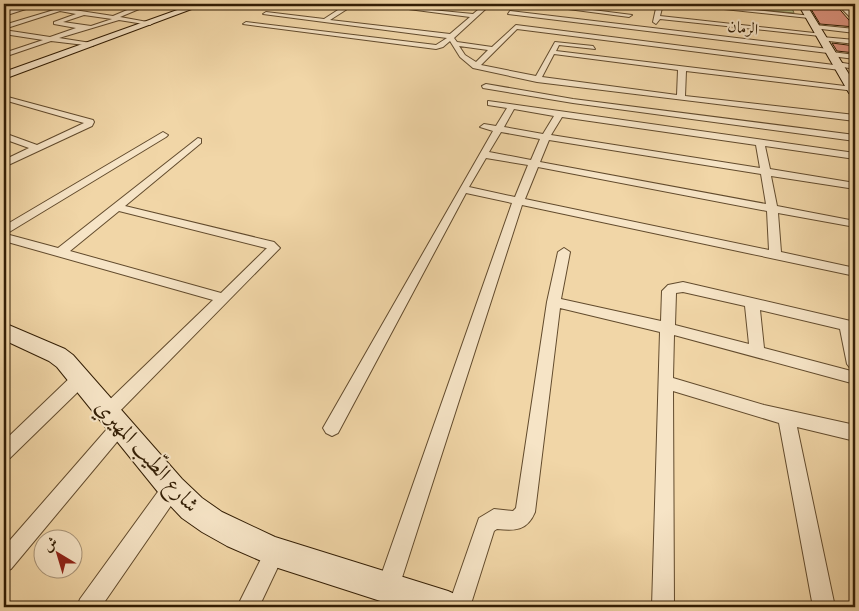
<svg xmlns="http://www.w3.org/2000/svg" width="859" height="611" font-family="'Sorts Mill Goudy',Amiri,serif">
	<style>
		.green { fill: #b8be89; stroke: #756e46 }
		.building { fill: #db937e; stroke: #321d04 }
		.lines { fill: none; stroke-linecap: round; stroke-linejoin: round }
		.street-casing { stroke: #624b2d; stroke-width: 2 }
		.secondary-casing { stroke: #321d04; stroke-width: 2 }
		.street { fill: #f6e4c6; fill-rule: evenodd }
		.secondary { fill: #f6e4c6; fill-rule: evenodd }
		.labels { text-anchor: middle; stroke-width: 4; stroke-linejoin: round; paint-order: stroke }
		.far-street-label { font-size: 16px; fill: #321d04; stroke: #f6e4c6 }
		.near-street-label { font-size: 22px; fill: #321d04; stroke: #f6e4c6 }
	</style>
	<rect width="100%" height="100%" fill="#f1d6a7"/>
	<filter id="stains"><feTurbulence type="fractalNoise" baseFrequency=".004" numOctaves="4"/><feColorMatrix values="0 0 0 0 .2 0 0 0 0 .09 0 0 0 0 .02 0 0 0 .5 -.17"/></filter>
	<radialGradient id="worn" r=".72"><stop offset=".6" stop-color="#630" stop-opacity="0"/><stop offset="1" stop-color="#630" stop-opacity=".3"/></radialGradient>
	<path class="green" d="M696,4H784L785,7L792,8L794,13Z"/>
	<path class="building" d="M808,4H835L855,27L820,24Z
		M832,43L855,46V53L837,51Z"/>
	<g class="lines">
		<g class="street-casing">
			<path id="street" d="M21,4H35L113,16L132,8L110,4L136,5L139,9L120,17L153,23L150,25L119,20L59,38L91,43L93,46L51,41L4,57V53L43,40L4,34V30L50,37L76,28L54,24V22L76,14L60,11L4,29V25L54,10L32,7L4,16V12L25,6ZM84,15L112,19L91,26L63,22Z
				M309,4H355L330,20L450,34L470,17L370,4L473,14L485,4H491L454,38L457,42L492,47L516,25L834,65L837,62L855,65V69L843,67L840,70L517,29L481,65L536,76L555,42L593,46L595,49L559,45L556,51L853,87L855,91L686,71L685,96L855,115V121L537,82L473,68L460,57L450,41L443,47L436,49L243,24L246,22L436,45L447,38L263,14L266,12L324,19L341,8ZM459,46L488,50L476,62L465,55ZM554,54L678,70L677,95L542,77Z
				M530,4H545L632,15L629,17Z
				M657,4H663L660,16L823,34L820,36L660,19L656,24L653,22Z
				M677,4H695L812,16L809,18Z
				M837,4H843L855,17V22Z
				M510,11L829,49L832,52L855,55V59L831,56L828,53L508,14Z
				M815,25L855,29V33L813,28Z
				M822,37L855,40V44L820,40Z
				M486,84L573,99L855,135V141L573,103L483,88L482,86Z
				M4,96L93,120L94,122L92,126L4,167V160L29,148L4,139V133L37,145L84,123L4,100Z
				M488,101L855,153V159L765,146L770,169L855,183V189L771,176L777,206L855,221V227L778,213L781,252L855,268V276L522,205L399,587L396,595L388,598L380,595L377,587L512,203L466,193L338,433L332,436L326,433L323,428L493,131L480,127L484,124L496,126L507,108L488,105ZM514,109L554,116L543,134L504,127ZM562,117L756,145L760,168L551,135ZM501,132L540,139L531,160L489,152ZM549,140L761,174L766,204L540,162ZM486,158L528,165L515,197L469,187ZM538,167L767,211L769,250L525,199Z
				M163,132L168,135L166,137L6,234L58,248L198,138L201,139V143L125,206L274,242L280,248L114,417L108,419L102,417L100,412L102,407L213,300L4,241V226ZM119,211L266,248H267L221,293L70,251Z
				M564,248L570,252L561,299L661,321L662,291L668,285L683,282L855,322V370L850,368L847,364L840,329L760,310L764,348L855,372V384L674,335L673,378L764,405L855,425V441L797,427L835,607H813L779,423L673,391L674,607H652L660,332L560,308L535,512C527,531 515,531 497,529L494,531L470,607H448L479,518L494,509L513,511L516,508L547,302L558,252ZM683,292L745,306L749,344L675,325L676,293Z
				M81,372L87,373L89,378L87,383L10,458L4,460V441L75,373Z
				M120,419L126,421L129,426L126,431L11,569L4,572V547L114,421Z
				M172,479L179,482L181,488L179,494L101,607H77L80,599L165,482Z
				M275,542L282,545L285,552L259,607H237L268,545Z"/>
		</g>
		<g class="secondary-casing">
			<path id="secondary" d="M194,4H205L4,79V72Z
				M798,4H806L855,84V96L849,93Z
				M4,323L65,349L73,355L182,479L202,498L222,512L275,537L448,591L459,596L464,607H399L275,567L227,546L202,532L182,518L162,497L57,367L49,361L4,340Z"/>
		</g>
		<use href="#street" class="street"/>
		<use href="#secondary" class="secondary"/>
	</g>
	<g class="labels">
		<g class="far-street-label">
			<text transform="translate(743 27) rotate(7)" y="6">الرمان</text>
		</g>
		<g class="near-street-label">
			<text transform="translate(148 455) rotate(48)" y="8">شارع الطّيب المهيري</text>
		</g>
	</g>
	<rect width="859" height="611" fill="none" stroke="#f1d6a7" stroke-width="20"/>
	<rect x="5" y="5" width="849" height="601" fill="none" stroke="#321d04" stroke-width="2.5"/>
	<rect x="10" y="10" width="839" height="591" fill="none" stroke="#321d04"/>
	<g transform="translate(58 554) rotate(322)"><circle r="24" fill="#f6e4c6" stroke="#a89478"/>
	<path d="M0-4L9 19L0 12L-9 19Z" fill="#8f2418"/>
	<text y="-8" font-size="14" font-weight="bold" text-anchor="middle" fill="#321d04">ش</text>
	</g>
	<rect width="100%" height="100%" filter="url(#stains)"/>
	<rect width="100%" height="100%" fill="url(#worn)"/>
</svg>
